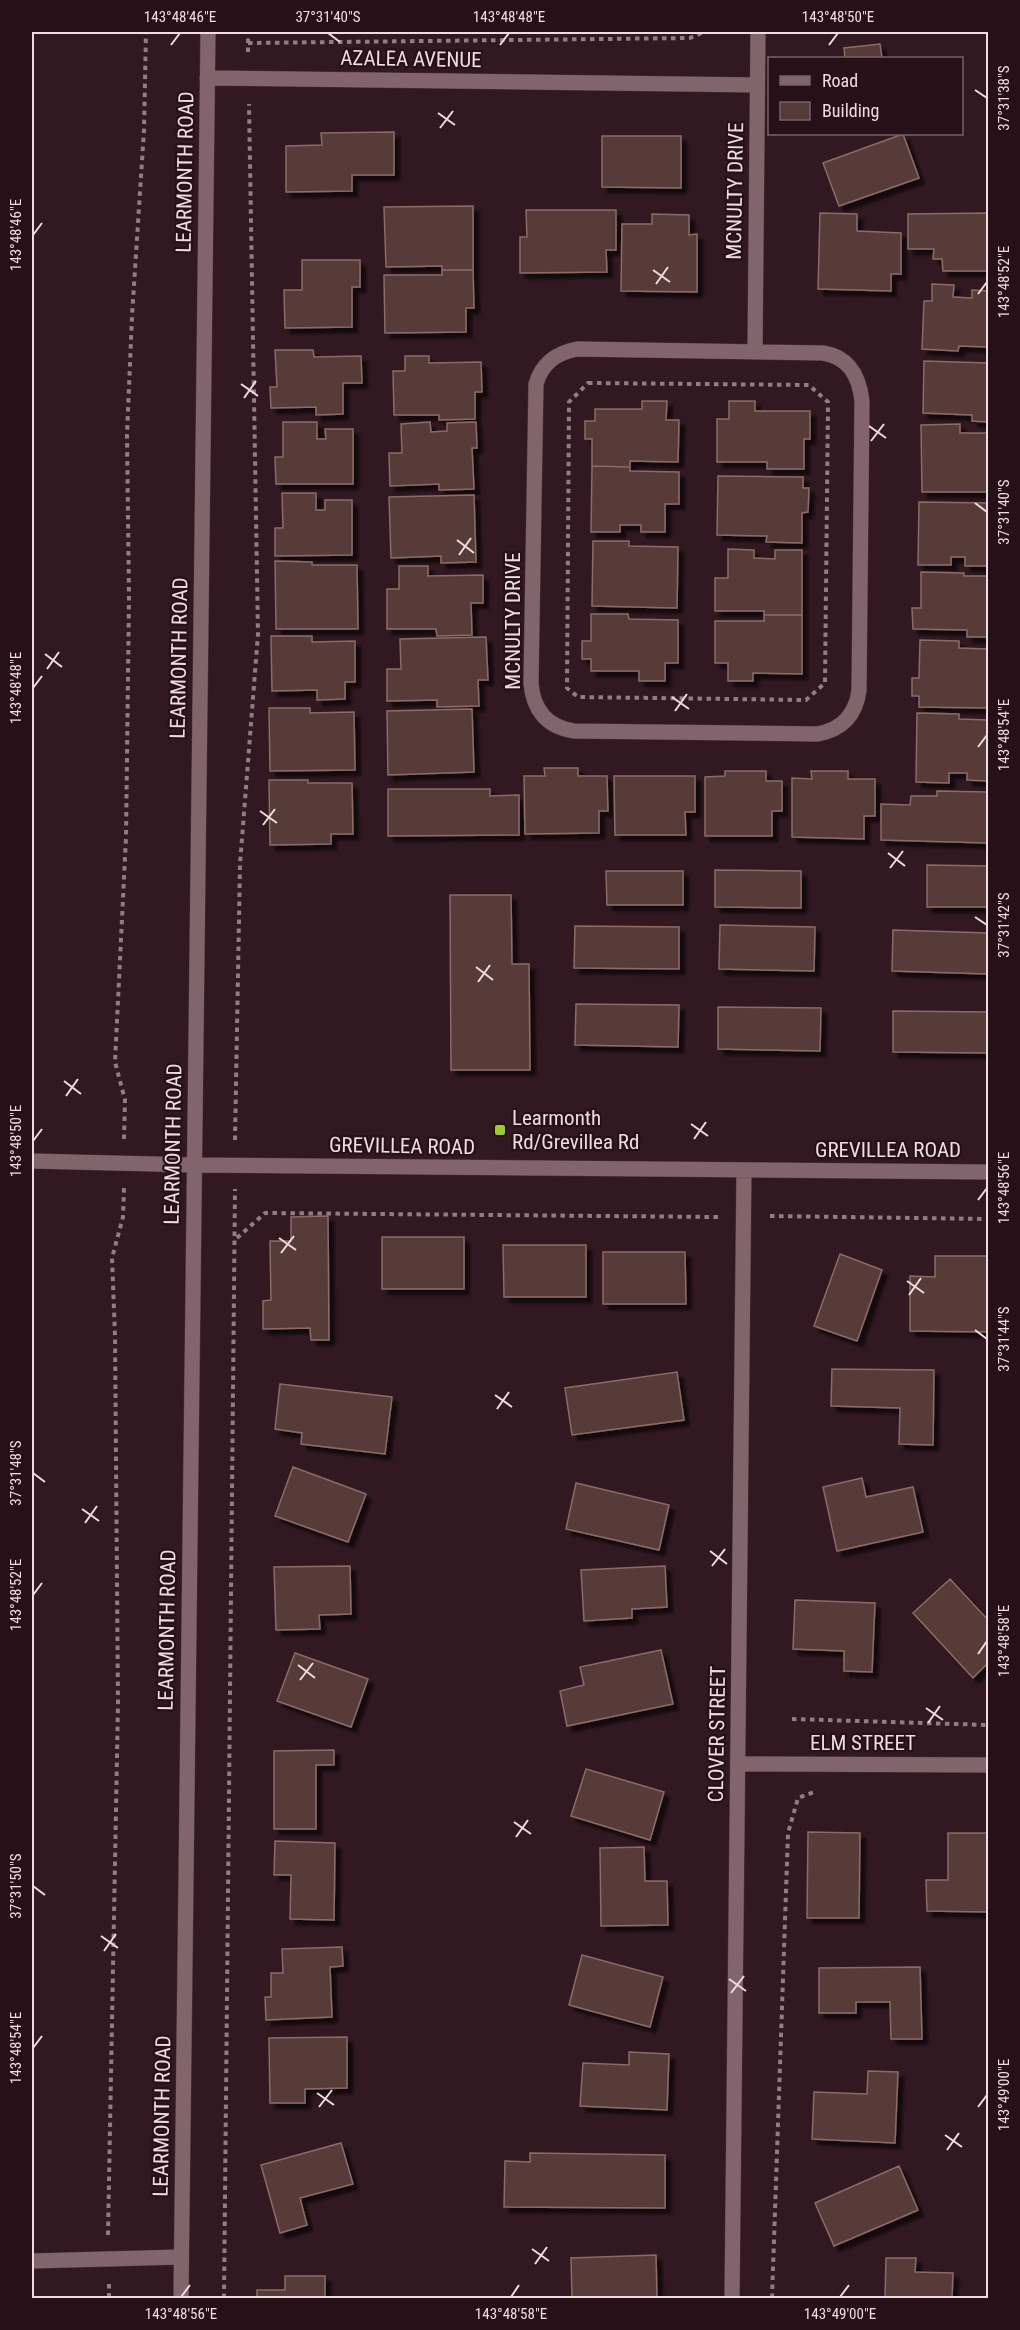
<svg xmlns="http://www.w3.org/2000/svg" width="1020" height="2330" font-family="'Roboto Condensed',sans-serif">
	<style>
		.building { fill: #563a37; stroke: #8b6b68; stroke-width: 1.5; filter: url(#shadow) }
		.lines { fill: none; stroke-linecap: round; stroke-linejoin: round }
		.minor-casing { stroke: #473439; stroke-width: 16 }
		.path { stroke: #927d83; stroke-width: 4; stroke-dasharray: 4.5 4.5; stroke-linecap: butt }
		.minor { stroke: #82646c; stroke-width: 15 }
		.ticks { fill: none; stroke: #eedce0; stroke-width: 2 }
		.poi-dot { fill: #9fca2d; stroke: #271018; stroke-width: 2 }
		.labels { text-anchor: middle; stroke-width: 4.5; stroke-linejoin: round; paint-order: stroke }
		.street-label { font-size: 21px; fill: #eedce0; stroke: #271018 }
		.poi-label { font-size: 21px; fill: #eedce0; stroke: #271018; text-anchor: start }
		.neatline { fill: none; stroke: #eedce0; stroke-width: 2 }
		.ticks-label { font-size: 15px; text-anchor: middle; fill: #eedce0 }
	</style>
	<defs>
		<filter id="shadow"><feDropShadow dx="5.5" dy="5.5" stdDeviation="1.5" flood-color="#0009"/></filter>
	</defs>
	<rect width="100%" height="100%" fill="#321921"/>
	<path class="building" d="M880,44L882,58H845L844,48Z
		M394,132V175H352V191L286,192V146L322,145L321,133Z
		M903,134L919,178L839,206L823,163Z
		M602,136H681V188L602,187Z
		M473,206V270H442V266L386,267L384,207Z
		M526,210H616V250H606L607,272L520,273V237H527Z
		M820,213L857,214V231L901,233V274H891V291L818,289Z
		M988,213V271H943L942,259H933L934,249H908V214Z
		M652,214L689,215V235L697,234V292L621,291L622,224H652Z
		M302,260H360V287H352V327L285,328L284,290H302Z
		M442,270H473L474,308H466V332L385,333L384,275H442Z
		M932,284L954,285L953,297L972,298V290L988,291V347L959,346L958,351L922,349L924,301H932Z
		M275,350H313L314,357L361,356L362,383H343V414L316,415V407L271,408L270,387H277Z
		M405,356H429V363L481,362L482,392H475V419L439,420V415H394L393,371H405Z
		M924,361L988,363V422L972,421V415L923,413Z
		M642,401H667L666,420H679L678,462L630,461V467L592,466V439H585V421H595V409H642Z
		M729,401H755V411H810V439H804V469H767V462H717V419H729Z
		M283,422H317V439H326L325,429H353V484H276L275,457H283Z
		M430,422L431,432L447,431V423L476,422L477,448H472L474,489L439,490V484L390,486L389,453H402L401,424Z
		M960,424V433H988V492H922L921,425Z
		M592,466L630,467V471L679,472V504H665V532H641V525H620V532H591Z
		M718,476L803,477V488H809L808,512L802,513V543L766,542L767,536L717,535Z
		M282,493H316V510H325V500H352V555L275,556V528H283Z
		M474,495L476,562L441,563V556L391,558L389,497Z
		M919,502L988,503V566H965V557H951V565H918Z
		M593,541H629V546L678,547L677,608L592,606Z
		M728,549L754,550V558L775,559V550H802V615H764V611H715V578H728Z
		M275,561L312,562V565H357L358,629H276Z
		M399,566H428V576L483,575V603H471L472,635L437,636L436,629H387V589H399Z
		M921,572L964,573V576H988V637H967V630L913,629L912,608H921Z
		M591,614H628L629,619L678,620V663H665V681H639V671H591V659H582V641H591Z
		M764,615H802V674L753,673V681H728V663H715V621H764Z
		M271,636H312V642L355,641V682H345V699L317,700V690L272,691Z
		M486,637L488,680H478L479,706L437,707V700L387,701V669H401L400,639Z
		M920,640L959,641V648L988,649V708L919,707V696H912V678H919Z
		M269,708H310V713L354,712L355,770L270,771Z
		M472,709L474,772L388,775L387,711Z
		M917,713L959,714V719L988,720V781L967,780V773H949V783L916,782Z
		M544,768H578V776H607L608,811H599V833L525,834L524,776H545Z
		M725,771H766V781H782V811H772V836H705V777L725,776Z
		M811,771H848V779H875V816H864V839L792,837V778L812,779Z
		M614,776H695V812H685L686,835H615Z
		M269,780H308V783H352L353,834H331V844L270,845Z
		M388,789H490V796L519,795V835L388,836Z
		M937,791L988,792V843L881,840V804L910,805L911,796H937Z
		M927,865L988,866V907H927Z
		M715,870L801,871V908L715,907Z
		M606,871H683V905H607Z
		M450,895H511L512,964H529L530,1070H451Z
		M720,925L815,927L814,971L719,969Z
		M575,926L679,927V969L574,968Z
		M893,930L988,933V974L892,971Z
		M576,1004L679,1005L678,1047L575,1045Z
		M718,1007L821,1008L820,1051L718,1049Z
		M893,1011L988,1012V1053L893,1052Z
		M328,1216L329,1340H311L310,1328L263,1329V1301L271,1300L270,1241H291V1217Z
		M382,1237H464V1289H382Z
		M503,1245H586V1297H504Z
		M603,1252H685L686,1304H603Z
		M840,1254L882,1270L857,1341L814,1326Z
		M935,1256H988V1332L910,1331V1276L935,1277Z
		M832,1369L934,1370L933,1445L899,1444L900,1408L831,1406Z
		M677,1372L684,1420L572,1435L565,1388Z
		M280,1384L392,1397L385,1454L301,1444L302,1433L275,1429Z
		M293,1467L366,1494L348,1542L275,1516Z
		M862,1478L866,1497L913,1487L923,1532L837,1551L823,1487Z
		M576,1483L669,1505L659,1550L566,1529Z
		M350,1566L351,1614L319,1615L320,1629L276,1630L274,1567Z
		M665,1566L667,1607L632,1609V1618L584,1621L581,1570Z
		M950,1579L988,1620V1663L973,1678L913,1613Z
		M795,1600L875,1603L872,1672L844,1671V1651L793,1649Z
		M661,1650L673,1704L567,1726L560,1691L584,1685L580,1667Z
		M295,1653L368,1679L351,1727L277,1701Z
		M334,1750V1765H316V1829H274V1751Z
		M586,1769L664,1792L650,1840L571,1816Z
		M808,1832L860,1833L859,1918H807Z
		M948,1833H988V1912L927,1911L926,1880H948Z
		M275,1841L335,1843L334,1920L290,1919L291,1875H274Z
		M644,1847L645,1881H667L668,1925L601,1926L600,1848Z
		M342,1947L343,1966L330,1967L332,2017L266,2020L265,1997H271V1973H283L282,1949Z
		M582,1955L663,1977L650,2027L569,2005Z
		M920,1967L922,2039H891L890,2002H856V2013H819V1968Z
		M347,2037V2088L305,2089V2103H270L269,2038Z
		M629,2052L669,2054L667,2110L580,2106L583,2063L629,2065Z
		M868,2071L898,2072L895,2143L812,2139L814,2092L867,2094Z
		M341,2143L353,2184L300,2198L307,2225L280,2233L261,2165Z
		M530,2153L665,2155V2208L504,2207L505,2161L530,2162Z
		M899,2166L918,2210L834,2246L815,2203Z
		M656,2255L657,2298H572L571,2258Z
		M886,2258H916L915,2272L953,2273L952,2298H885Z
		M285,2276H325V2298H257V2290H285Z"/>
	<g class="lines">
		<g class="minor-casing">
			<path id="minor" d="M207,78L757,85
				M577,349L823,353C849,357 859,376 862,401L859,690C856,715 842,730 817,734L574,731C547,727 533,710 531,683L536,384C542,363 556,353 577,349Z
				M755,350L758,32
				M32,1161L194,1165L988,1172
				M738,1764L988,1765
				M32,2261L181,2257
				M181,2298L208,32
				M732,2298L744,1170"/>
		</g>
		<path class="path" d="M248,43L690,38L704,32
			M248,52V32
			M588,383L809,385L828,402L825,683L806,700L578,697L567,688L569,402Z
			M124,1139L125,1100L115,1062L126,837L129,598L127,435L132,316L144,130L146,32
			M235,1140L240,864L258,634L249,104
			M770,1216L988,1219
			M237,1238L265,1213L718,1217
			M792,1719L988,1725
			M108,2235L118,1703L115,1336L112,1258L123,1217L124,1188
			M109,2284V2298
			M224,2298L235,1189
			M772,2298L788,1833L798,1798L814,1792"/>
		<use href="#minor" class="minor"/>
	</g>
	<path class="ticks" d="M328,33L340,42M171,45L180,33M500,45L509,33M829,45L838,33M975,90L987,98M438,113L455,125M440,128L453,111M33,235L42,223M653,270L670,282M656,284L668,267M978,294L987,282M241,384L258,396M244,398L256,381M869,426L886,438M871,441L884,424M975,503L987,512M457,540L474,553M459,555L471,538M45,654L62,667M47,669L59,652M33,688L42,676M672,697L689,709M675,711L687,694M978,747L987,735M260,811L277,823M263,825L275,809M888,853L905,866M890,868L903,851M975,917L987,925M476,967L493,980M478,982L490,965M64,1081L81,1094M66,1096L78,1079M691,1124L708,1136M694,1139L706,1122M33,1141L42,1129M978,1200L987,1188M279,1238L296,1250M281,1253L294,1236M907,1281L924,1293M909,1295L921,1278M975,1330L987,1339M495,1395L512,1407M497,1409L509,1392M33,1473L45,1482M82,1509L99,1521M85,1523L97,1506M710,1551L727,1564M712,1566L725,1549M33,1595L42,1583M978,1654L987,1641M298,1665L315,1678M300,1680L313,1663M926,1708L943,1720M928,1723L940,1706M514,1822L531,1834M516,1837L528,1820M33,1886L45,1895M101,1936L118,1948M104,1951L116,1934M729,1979L746,1991M731,1993L744,1976M33,2048L42,2036M317,2093L334,2105M319,2107L332,2090M978,2107L987,2095M945,2135L962,2147M947,2150L959,2133M532,2249L549,2261M535,2264L547,2247M181,2297L190,2285M511,2297L519,2285M840,2297L849,2285"/>
	<rect class="poi-dot" x="494" y="1124" width="12" height="12" rx="3"/>
	<g class="labels">
		<g class="street-label">
			<text transform="translate(411 59) rotate(1)" y="7">AZALEA AVENUE</text>
			<text transform="translate(185 172) rotate(-89)" y="7">LEARMONTH ROAD</text>
			<text transform="translate(735 191) rotate(-89)" y="7">MCNULTY DRIVE</text>
			<text transform="translate(513 621) rotate(-90)" y="7">MCNULTY DRIVE</text>
			<text transform="translate(179 658) rotate(-89)" y="7">LEARMONTH ROAD</text>
			<text transform="translate(173 1144) rotate(-89)" y="7">LEARMONTH ROAD</text>
			<text transform="translate(402 1146) rotate(1)" y="7">GREVILLEA ROAD</text>
			<text x="888" y="1157">GREVILLEA ROAD</text>
			<text transform="translate(167 1630) rotate(-89)" y="7">LEARMONTH ROAD</text>
			<text transform="translate(717 1734) rotate(-89)" y="7">CLOVER STREET</text>
			<text x="863" y="1750">ELM STREET</text>
			<text transform="translate(162 2116) rotate(-89)" y="7">LEARMONTH ROAD</text>
		</g>
		<g class="poi-label">
			<text x="512" y="1125">Learmonth<tspan x="512" dy="24">Rd/Grevillea Rd</tspan></text>
		</g>
	</g>
	<rect width="1020" height="2330" fill="none" stroke="#271018" stroke-width="66"/>
	<rect x="768" y="57" width="195" height="78" fill="#271018" stroke="#776268" stroke-width="1.5"/>
	<rect x="780" y="76" width="30" height="9" fill="#82646c" stroke="#776268" stroke-width="1.5"/>
	<text x="822" y="87" font-size="18" fill="#eedce0">Road</text>
	<rect x="780" y="102" width="30" height="18" fill="#563a37" stroke="#776268" stroke-width="1.5"/>
	<text x="822" y="117" font-size="18" fill="#eedce0">Building</text>
	<rect x="33" y="33" width="954" height="2264" class="neatline"/>
	<g class="ticks-label">
		<text x="180" y="22">143°48'46"E</text>
		<text x="328" y="22">37°31'40"S</text>
		<text x="509" y="22">143°48'48"E</text>
		<text x="838" y="22">143°48'50"E</text>
		<text transform="translate(1004 98) rotate(-90)" y="5">37°31'38"S</text>
		<text transform="translate(16 235) rotate(-90)" y="5">143°48'46"E</text>
		<text transform="translate(1004 282) rotate(-90)" y="5">143°48'52"E</text>
		<text transform="translate(1004 512) rotate(-90)" y="5">37°31'40"S</text>
		<text transform="translate(16 688) rotate(-90)" y="5">143°48'48"E</text>
		<text transform="translate(1004 735) rotate(-90)" y="5">143°48'54"E</text>
		<text transform="translate(1004 925) rotate(-90)" y="5">37°31'42"S</text>
		<text transform="translate(16 1141) rotate(-90)" y="5">143°48'50"E</text>
		<text transform="translate(1004 1188) rotate(-90)" y="5">143°48'56"E</text>
		<text transform="translate(1004 1339) rotate(-90)" y="5">37°31'44"S</text>
		<text transform="translate(16 1473) rotate(-90)" y="5">37°31'48"S</text>
		<text transform="translate(16 1595) rotate(-90)" y="5">143°48'52"E</text>
		<text transform="translate(1004 1641) rotate(-90)" y="5">143°48'58"E</text>
		<text transform="translate(16 1886) rotate(-90)" y="5">37°31'50"S</text>
		<text transform="translate(16 2048) rotate(-90)" y="5">143°48'54"E</text>
		<text transform="translate(1004 2095) rotate(-90)" y="5">143°49'00"E</text>
		<text x="181" y="2319">143°48'56"E</text>
		<text x="511" y="2319">143°48'58"E</text>
		<text x="840" y="2319">143°49'00"E</text>
	</g>
</svg>
